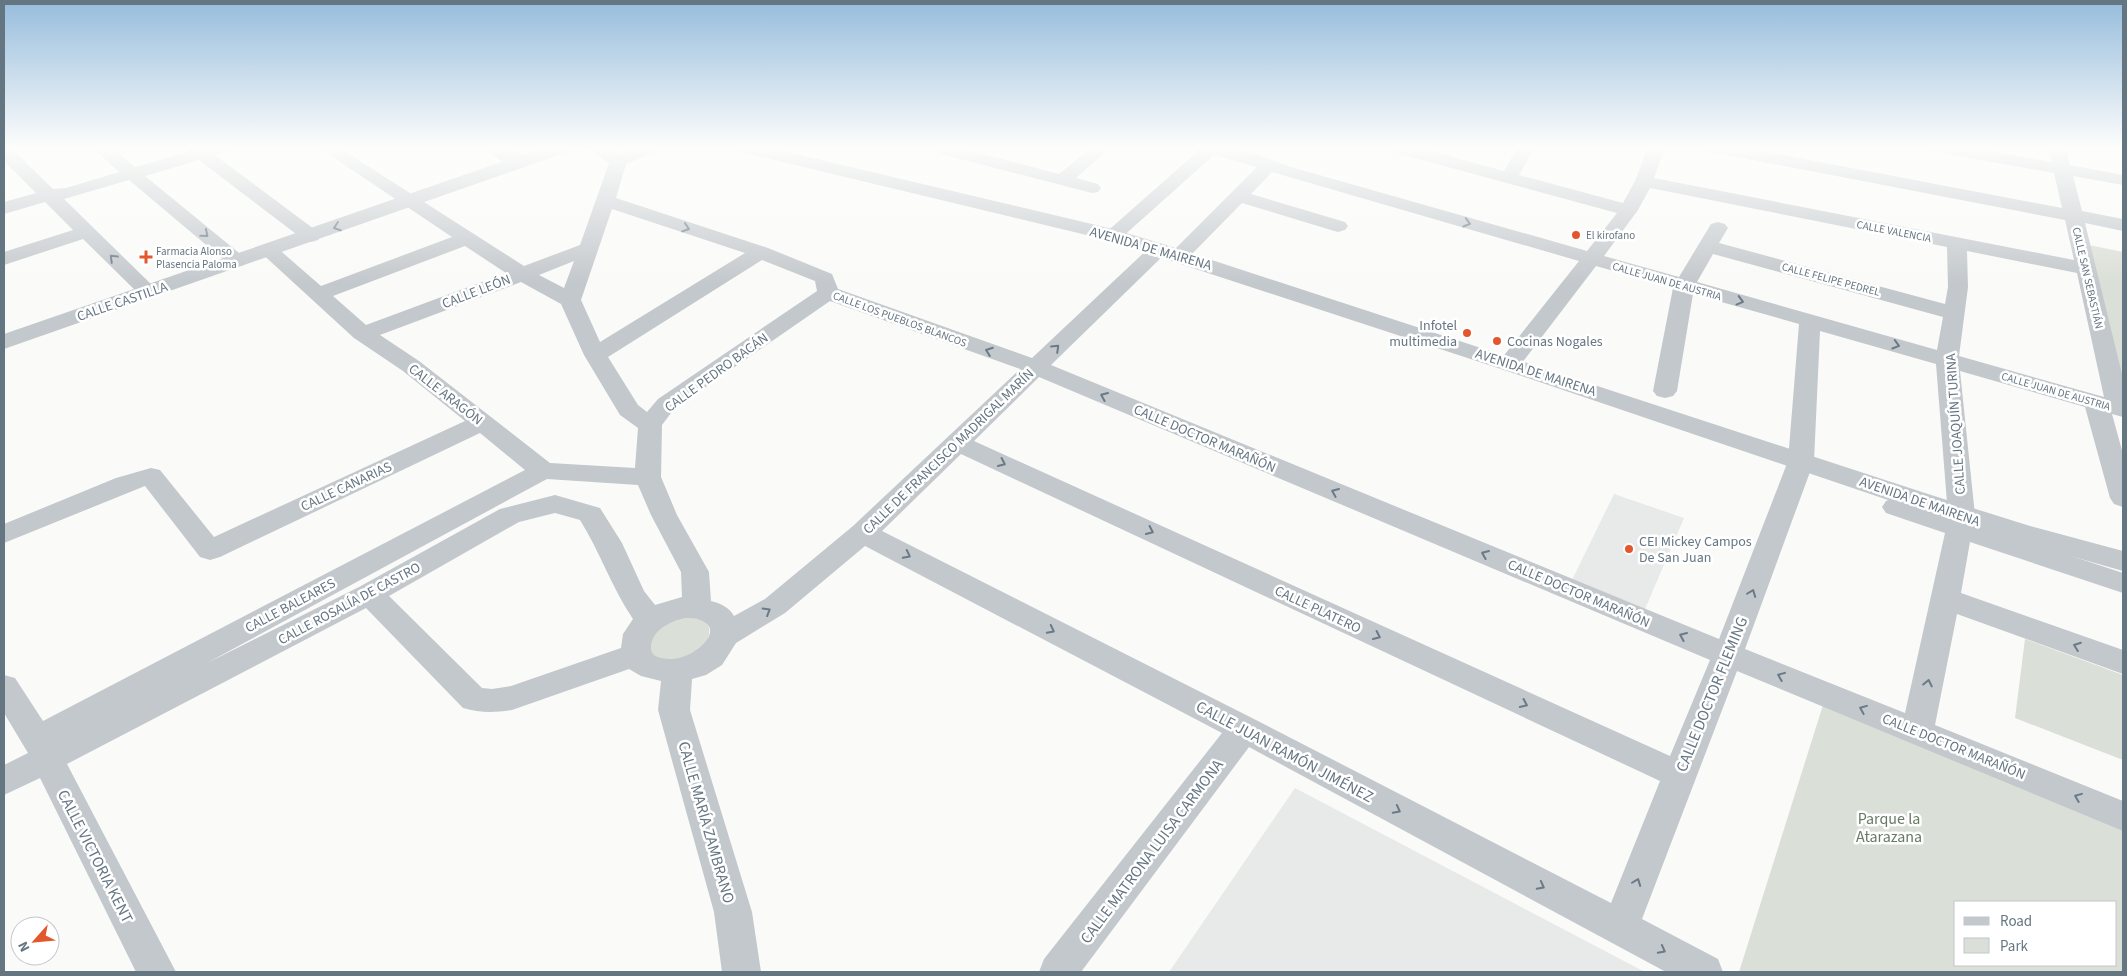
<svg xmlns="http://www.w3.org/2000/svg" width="2127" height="976" font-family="'Source Sans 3',sans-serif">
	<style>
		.built { fill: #e8e9e9 }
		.green { fill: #dadfd7; fill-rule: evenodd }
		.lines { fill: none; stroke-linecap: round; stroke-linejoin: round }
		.minor { fill: #c3c8cc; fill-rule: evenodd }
		.tertiary { fill: #c3c8cc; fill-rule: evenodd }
		.oneway { stroke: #6a7a87 }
		.poi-dot { fill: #e4572e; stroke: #fff; stroke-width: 2 }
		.labels { text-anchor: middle; stroke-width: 5; stroke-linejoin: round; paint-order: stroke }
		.far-street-label { font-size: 11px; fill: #657683; stroke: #fff }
		.far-poi-label { font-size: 11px; fill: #657683; stroke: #fff; text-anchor: start }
		.street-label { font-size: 14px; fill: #657683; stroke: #fff }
		.poi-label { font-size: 14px; fill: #657683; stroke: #fff; text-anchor: start }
		.near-street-label { font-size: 16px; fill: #657683; stroke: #fff }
		.near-park-label { font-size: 16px; fill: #687a64; stroke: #fff }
	</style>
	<rect width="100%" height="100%" fill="#fafaf8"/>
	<path class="built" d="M1614,494L1684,518L1645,609L1572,580Z
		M1295,788L1645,972H1169Z"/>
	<path class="green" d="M2089,245L2123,252V385Z
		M685,617C710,619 714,625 705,648L677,662L658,659L652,654L649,648L653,634L666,622Z
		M2025,639L2123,675V760L2015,718Z
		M1823,705L2123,811V972H1739ZM1956,902H2116V965H1956Z"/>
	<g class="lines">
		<path class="minor" d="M4,147H10L53,189L66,188L119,172L92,147H111L135,167L189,152L185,147H232L230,151L215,155L318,232L321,236L318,240L311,242L304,240L199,160L145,176L244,257L247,261L244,265L237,267L230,265L129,180L64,199L155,288L159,292L155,296L148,298L141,296L83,239L4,265V252L73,230L45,202L4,214V202L36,193L4,161Z
			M318,147H338L524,266L580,245L609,163L586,147H607L619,154L635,147H659L657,151L626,164L616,198L768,248L832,274L838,289L1032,358L1152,245L1159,243L1166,245L1169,249L1166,253L1051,365L1719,639L1788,461L1799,324L1693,294L1677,391L1673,396L1665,398L1657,396L1653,391L1673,288L1596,266L1518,368L1510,370L1502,368L1499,363L1502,358L1579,261L1272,172L1251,194L1345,222L1348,226L1345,230L1338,232L1331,230L1242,203L1187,259L1180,261L1173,259L1170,255L1173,251L1257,167L1214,155L1120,239L1113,241L1106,239L1103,235L1197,152L1192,147H1225L1256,154L1291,167L1587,251L1617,213L1389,151L1387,147H1416L1504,171L1518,147H1535L1519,175L1623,203L1635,181L1648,147H1665L1654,178L2074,260L2065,220L1711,152L1705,151L1703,147H1741L2062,208L2054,173L1937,152L1931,151L1929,147H1968L2052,162L2048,147H2066L2070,165L2123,175V185L2073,176L2082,211L2123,219V231L2085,223L2123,378V417L2112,414L2123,454V507L2114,504L2110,498L2085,407L1960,371L1975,515L1974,524L2123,573V593L1970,542L1961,593L2123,650V674L1957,614L1935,725L2123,801V831L1737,671L1642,919L1718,959L1723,972H1666L1249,747L1081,972H1039L1044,959L1222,733L865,546L785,613L736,643L722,665L706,675L692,679L690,710L752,912L761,972H722L714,912L658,710L661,681L641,676L629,669L512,710C494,713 480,713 463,708L366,608L67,764L176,972H136L40,778L4,795V765L28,753L4,713V675L15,678L43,721L525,470L480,433L220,557L210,560L200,557L145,486L4,543V524L116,478L151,468L160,470L214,537L465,421L403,371L354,338L258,250L261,246L268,244L275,246L321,286L452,237ZM1650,188L1947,247L1948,287L1945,304L1719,243L1728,228L1725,224L1718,222L1711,224L1679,277L1604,256L1638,210ZM612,209L745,253L600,342L581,300ZM465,246L506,273L366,325L333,296ZM1967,251L2077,273L2104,397L1959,356L1968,287ZM1713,254L1943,317L1937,350L1697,282ZM762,260L815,281L817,291L658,399L647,412L638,405L608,357ZM574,261L564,288L539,275ZM521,282L561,304L584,355L620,415L638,428L635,468L550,463L419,361L380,335ZM830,301L1020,369L853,526L765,599L734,616C730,608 720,603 711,601L709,572L677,515L661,477L662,425L674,409ZM1820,331L1936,364L1948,515L1895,498L1886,501L1882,507L1886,513L1945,533L1905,713L1745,649L1814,461ZM1039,377L1710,660L1670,756L974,441ZM961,454L1660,781L1611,903L1256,720L882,531ZM547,479L638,485L651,515L681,572L682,597L655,605L644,591L622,543L600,508L555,495L500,509L359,587L207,663ZM555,513L580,520C600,552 612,588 633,619L623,634L621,648L511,686L492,689L482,688L389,596L519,522ZM685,618C690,618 696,618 700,620C728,630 692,661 669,659C661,658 652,658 651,649C650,631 670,621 685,618Z
			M485,147C501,147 519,148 529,163L526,167C514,170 492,158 485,147Z
			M940,147H957L1059,174L1092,147H1111L1076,178L1098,184L1101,188L1098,192L1092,193L941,154L938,150Z"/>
		<path class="tertiary" d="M545,147H573L570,151L4,349V334Z
			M732,147H766L1113,229L1166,245L1928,494L2030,526L2123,551V571L1959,524L1498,368L1107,240L741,152L735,151Z"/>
	</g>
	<defs><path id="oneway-chevron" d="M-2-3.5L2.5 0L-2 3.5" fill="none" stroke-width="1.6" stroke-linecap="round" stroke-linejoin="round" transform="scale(1.25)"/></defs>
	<g class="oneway">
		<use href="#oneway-chevron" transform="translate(1467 223) rotate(16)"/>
		<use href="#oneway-chevron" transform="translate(337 227) rotate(161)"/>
		<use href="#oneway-chevron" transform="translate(686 228) rotate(18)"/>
		<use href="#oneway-chevron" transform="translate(205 234) rotate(40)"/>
		<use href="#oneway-chevron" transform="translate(113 258) rotate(-136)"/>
		<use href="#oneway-chevron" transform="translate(1740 301) rotate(15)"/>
		<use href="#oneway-chevron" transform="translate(1896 345) rotate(16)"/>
		<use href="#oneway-chevron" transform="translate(1056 348) rotate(-44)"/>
		<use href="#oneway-chevron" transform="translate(989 351) rotate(-160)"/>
		<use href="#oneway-chevron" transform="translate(1104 396) rotate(-157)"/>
		<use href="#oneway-chevron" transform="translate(1002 463) rotate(25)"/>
		<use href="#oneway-chevron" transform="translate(1335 492) rotate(-157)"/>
		<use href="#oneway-chevron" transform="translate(1150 531) rotate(25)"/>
		<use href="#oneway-chevron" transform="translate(1485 554) rotate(-157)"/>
		<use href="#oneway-chevron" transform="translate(907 555) rotate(27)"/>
		<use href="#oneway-chevron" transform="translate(1752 593) rotate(-69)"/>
		<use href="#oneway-chevron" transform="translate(767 611) rotate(-31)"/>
		<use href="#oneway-chevron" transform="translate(1051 630) rotate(27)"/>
		<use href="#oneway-chevron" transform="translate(1377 636) rotate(25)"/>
		<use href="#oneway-chevron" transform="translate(1683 636) rotate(-157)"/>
		<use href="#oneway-chevron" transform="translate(2077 646) rotate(-160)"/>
		<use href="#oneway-chevron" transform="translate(1781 676) rotate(-158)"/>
		<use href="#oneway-chevron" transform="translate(1928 683) rotate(-78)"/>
		<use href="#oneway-chevron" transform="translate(1524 704) rotate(25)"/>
		<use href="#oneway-chevron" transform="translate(1863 709) rotate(-158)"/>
		<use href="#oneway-chevron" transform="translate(2078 797) rotate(-158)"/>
		<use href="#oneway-chevron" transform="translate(1397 810) rotate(28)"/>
		<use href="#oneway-chevron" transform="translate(1637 882) rotate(-69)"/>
		<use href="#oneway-chevron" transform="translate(1541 886) rotate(28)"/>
		<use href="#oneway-chevron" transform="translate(1662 950) rotate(28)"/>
	</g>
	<linearGradient id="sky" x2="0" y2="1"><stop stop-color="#96bcdc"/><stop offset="0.52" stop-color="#fdfdfc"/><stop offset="1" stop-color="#fdfdfc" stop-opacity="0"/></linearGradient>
	<rect width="2127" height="284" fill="url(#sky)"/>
	<g class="poi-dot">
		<circle cx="1576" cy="235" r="5"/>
		<path d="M143.5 249.5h5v5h5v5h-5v5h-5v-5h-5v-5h5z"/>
		<circle cx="1467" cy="333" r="5"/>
		<circle cx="1497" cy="341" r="5"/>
		<circle cx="1629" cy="549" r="5"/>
	</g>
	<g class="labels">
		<g class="far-street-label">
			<text transform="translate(1894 231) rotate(11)" y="4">CALLE VALENCIA</text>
			<text transform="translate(2088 278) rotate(77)" y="4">CALLE SAN SEBASTIÁN</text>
			<text transform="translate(1831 279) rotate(15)" y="4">CALLE FELIPE PEDREL</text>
			<text transform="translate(1667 281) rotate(16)" y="4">CALLE JUAN DE AUSTRIA</text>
			<text transform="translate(900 319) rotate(20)" y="4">CALLE LOS PUEBLOS BLANCOS</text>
			<text transform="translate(2056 391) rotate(16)" y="4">CALLE JUAN DE AUSTRIA</text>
		</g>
		<g class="far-poi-label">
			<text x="1586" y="239">El kirofano</text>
			<text x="156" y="255">Farmacia Alonso<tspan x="156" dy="13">Plasencia Paloma</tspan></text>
		</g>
		<g class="street-label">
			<text transform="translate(1151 248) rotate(16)" y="5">AVENIDA DE MAIRENA</text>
			<text transform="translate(476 291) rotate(-21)" y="5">CALLE LEÓN</text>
			<text transform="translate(122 301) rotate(-19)" y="5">CALLE CASTILLA</text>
			<text transform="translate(716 372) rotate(-36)" y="5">CALLE PEDRO BACÁN</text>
			<text transform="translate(1536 372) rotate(18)" y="5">AVENIDA DE MAIRENA</text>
			<text transform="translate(446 394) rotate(38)" y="5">CALLE ARAGÓN</text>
			<text transform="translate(1955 424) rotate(-94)" y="5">CALLE JOAQUÍN TURINA</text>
			<text transform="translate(1205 438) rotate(23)" y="5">CALLE DOCTOR MARAÑÓN</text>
			<text transform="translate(948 451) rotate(-44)" y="5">CALLE DE FRANCISCO MADRIGAL MARÍN</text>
			<text transform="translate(346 486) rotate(-25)" y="5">CALLE CANARIAS</text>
			<text transform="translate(1920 501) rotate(19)" y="5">AVENIDA DE MAIRENA</text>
			<text transform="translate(1579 593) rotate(23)" y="5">CALLE DOCTOR MARAÑÓN</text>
			<text transform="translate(349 603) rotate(-28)" y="5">CALLE ROSALÍA DE CASTRO</text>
			<text transform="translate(290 605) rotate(-28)" y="5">CALLE BALEARES</text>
			<text transform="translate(1318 609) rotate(25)" y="5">CALLE PLATERO</text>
			<text transform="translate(1954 746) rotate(22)" y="5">CALLE DOCTOR MARAÑÓN</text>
		</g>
		<g class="poi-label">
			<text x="1457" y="330" text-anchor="end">Infotel<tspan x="1457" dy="16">multimedia</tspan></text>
			<text x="1507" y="346">Cocinas Nogales</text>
			<text x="1639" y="546">CEI Mickey Campos<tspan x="1639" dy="16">De San Juan</tspan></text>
		</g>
		<g class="near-street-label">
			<text transform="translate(1711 694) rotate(-68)" y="6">CALLE DOCTOR FLEMING</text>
			<text transform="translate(1285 751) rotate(28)" y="6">CALLE JUAN RAMÓN JIMÉNEZ</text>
			<text transform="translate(707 822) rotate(74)" y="6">CALLE MARÍA ZAMBRANO</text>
			<text transform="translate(1151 851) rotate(-53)" y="6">CALLE MATRONA LUISA CARMONA</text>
			<text transform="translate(96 856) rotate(63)" y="6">CALLE VICTORIA KENT</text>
		</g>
		<g class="near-park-label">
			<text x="1889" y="824">Parque la<tspan x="1889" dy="18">Atarazana</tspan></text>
		</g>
	</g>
	<rect width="2127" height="976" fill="none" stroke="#657683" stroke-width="10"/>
	<rect x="1954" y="901" width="162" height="65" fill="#ffffff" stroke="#c1c8cd"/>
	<rect x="1964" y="917" width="25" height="8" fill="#c3c8cc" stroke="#c1c8cd"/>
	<text x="2000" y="926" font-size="15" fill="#657683">Road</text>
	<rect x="1964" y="938" width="25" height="15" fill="#dadfd7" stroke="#c1c8cd"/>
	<text x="2000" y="951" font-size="15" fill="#657683">Park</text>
	<g transform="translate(35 941) rotate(243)"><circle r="24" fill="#ffffff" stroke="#c1c8cd"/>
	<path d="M0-4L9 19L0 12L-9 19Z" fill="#e4572e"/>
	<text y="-8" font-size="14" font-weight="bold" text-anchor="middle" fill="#657683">N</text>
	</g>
</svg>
